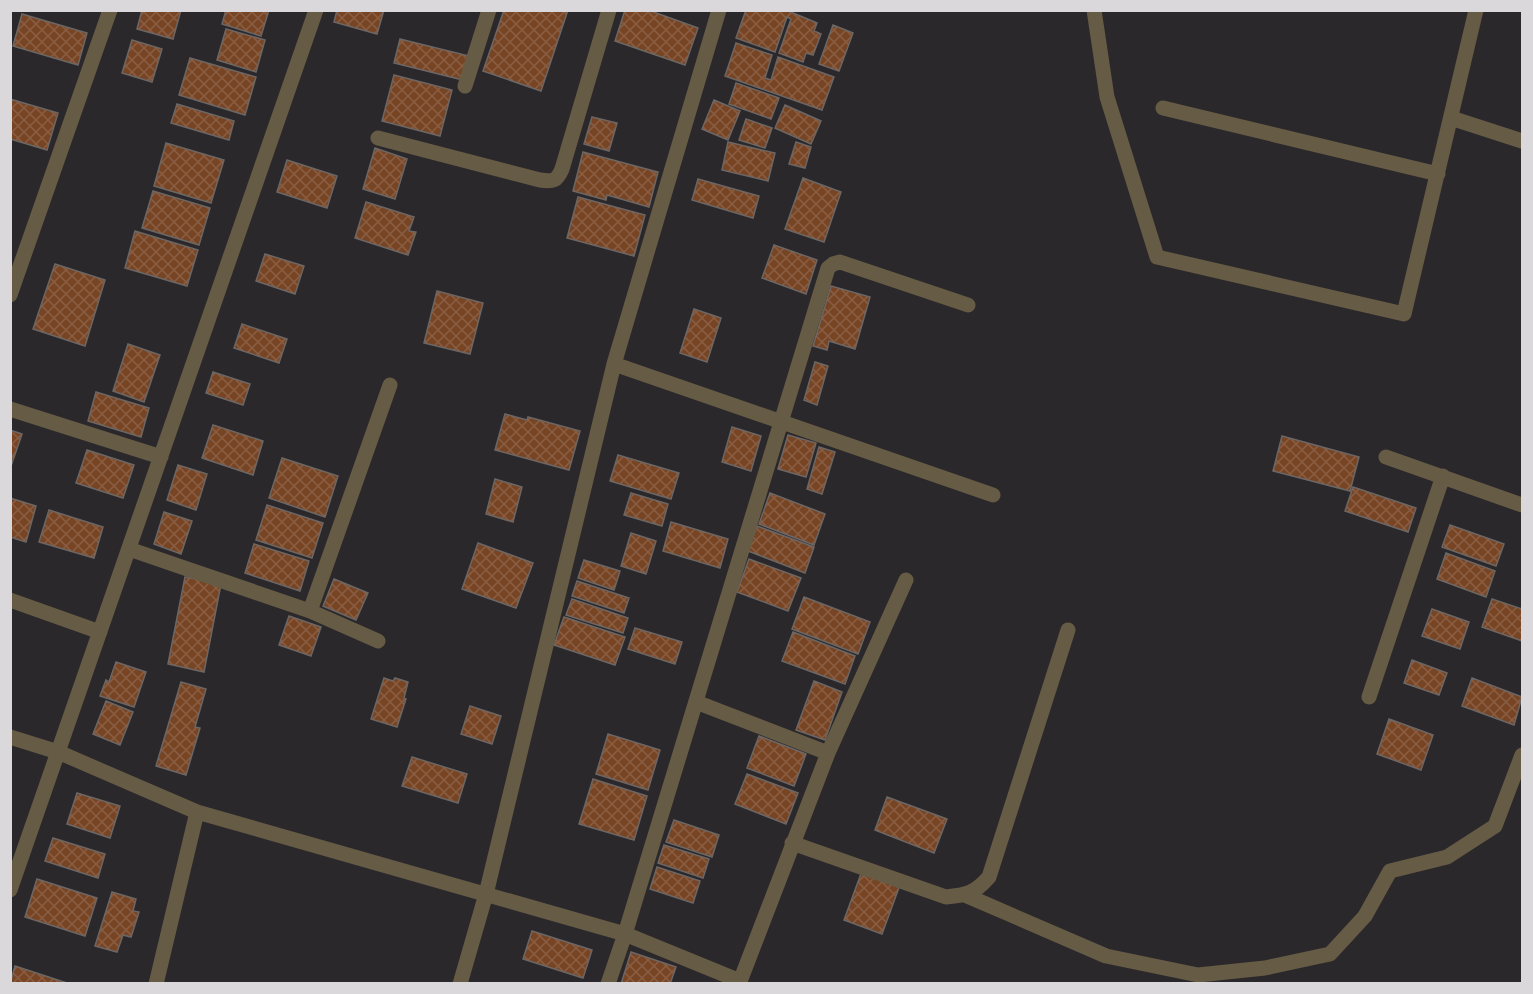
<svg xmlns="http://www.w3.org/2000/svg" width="1533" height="994" font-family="'Roboto Condensed',sans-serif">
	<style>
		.building { fill: url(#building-cross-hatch); stroke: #6c6764; stroke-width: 1.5 }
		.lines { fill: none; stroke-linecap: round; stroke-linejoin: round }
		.minor { stroke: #665b44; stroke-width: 15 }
	</style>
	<defs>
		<pattern id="building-cross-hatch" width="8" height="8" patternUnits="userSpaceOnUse" patternTransform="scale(1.5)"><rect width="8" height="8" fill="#774424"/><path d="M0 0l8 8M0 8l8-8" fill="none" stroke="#8a5e43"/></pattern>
	</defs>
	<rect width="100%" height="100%" fill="#2b282c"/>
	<path class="building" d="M142,10H181L173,39L137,29Z
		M226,10H269L261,36L222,24Z
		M337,10H384L377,34L334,22Z
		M504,10H568L541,91L483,71Z
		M625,10H648L698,28L685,65L615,41Z
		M746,10H786L817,23L814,31L821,34L813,55L806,53L803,62L779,53L791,19L787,17L775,52L736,38Z
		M22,14L87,33L78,65L13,46Z
		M833,25L853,33L839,71L819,64Z
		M226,29L265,40L256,72L217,60Z
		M400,39L469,56L463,80L394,63Z
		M132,40L162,49L152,82L122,73Z
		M736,43L772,55L765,78L771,80L778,57L834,77L822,110L725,76Z
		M190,58L256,77L245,115L179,95Z
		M394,75L452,90L440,136L382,121Z
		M736,83L779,98L771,119L729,104Z
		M10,99L58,113L47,150L10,139Z
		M714,100L740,111L728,140L702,129Z
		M177,104L234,121L229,140L171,123Z
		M785,105L821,121L811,144L775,128Z
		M592,117L617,123L609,151L584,144Z
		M746,119L772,128L765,148L739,140Z
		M728,142L775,153L768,181L722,170Z
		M796,142L811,147L805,168L789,164Z
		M166,143L224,160L211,203L154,186Z
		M375,148L407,159L395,199L363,189Z
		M583,152L658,172L649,207L607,195L606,200L573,191Z
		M287,160L337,176L327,208L277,192Z
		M803,178L841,192L824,242L785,229Z
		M698,179L759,196L753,218L692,200Z
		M153,191L210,208L199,245L142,228Z
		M578,197L645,215L634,256L567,238Z
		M366,202L414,217L409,231L416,232L408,255L355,238Z
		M135,231L198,250L187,286L125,268Z
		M774,245L817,260L806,294L762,278Z
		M265,254L304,266L295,294L256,281Z
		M55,264L105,280L85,346L33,329Z
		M831,286L870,297L855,349L829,341L827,350L813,346Z
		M437,291L483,303L470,354L424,343Z
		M694,309L721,318L707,362L680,353Z
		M242,324L287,339L279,363L234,348Z
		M128,344L160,355L144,402L113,391Z
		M815,362L828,366L817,405L804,400Z
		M213,372L250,384L243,405L206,393Z
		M96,392L149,408L141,437L88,421Z
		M505,414L527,420L528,417L580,431L569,470L495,450Z
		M213,425L263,441L253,475L202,458Z
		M732,427L761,436L751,471L722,462Z
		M10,430L22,434L10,469Z
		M788,435L816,443L806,477L778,469Z
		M1282,436L1359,457L1350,491L1273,471Z
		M819,447L835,452L822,494L807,489Z
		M87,450L134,465L123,498L76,483Z
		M618,455L679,473L671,499L610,481Z
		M282,458L338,476L325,517L269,498Z
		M178,465L207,474L196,510L167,500Z
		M495,479L522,487L513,522L486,514Z
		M1353,487L1416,508L1408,532L1345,511Z
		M631,493L668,504L662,526L624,515Z
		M770,493L825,514L814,545L759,524Z
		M10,498L36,506L26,542L10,537Z
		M267,505L323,523L312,558L256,540Z
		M49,510L103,527L94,558L39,542Z
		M164,512L192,521L181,554L154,544Z
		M671,522L728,539L720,568L663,551Z
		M1450,525L1504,544L1496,566L1442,547Z
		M757,526L814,547L805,573L748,551Z
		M631,533L656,541L646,574L621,566Z
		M478,543L533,563L516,608L462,589Z
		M254,544L309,561L300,591L245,573Z
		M1446,553L1495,571L1486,597L1437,579Z
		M749,559L801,578L788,611L737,592Z
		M584,560L620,571L614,590L578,578Z
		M185,577L221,584L204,672L168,664Z
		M334,579L368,593L356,620L323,606Z
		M577,581L629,598L624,613L572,596Z
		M804,597L870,622L858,654L792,629Z
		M572,599L628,618L623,633L566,615Z
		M1492,599L1522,609V641L1482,627Z
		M1432,609L1469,622L1460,649L1422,636Z
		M289,616L321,627L311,656L279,645Z
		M564,617L625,637L615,665L554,645Z
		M635,628L682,642L675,664L628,649Z
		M793,632L855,656L845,684L782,661Z
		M1412,660L1447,673L1439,695L1404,683Z
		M116,662L146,672L134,707L100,696L106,680L109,682Z
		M384,678L393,681L395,678L408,682L404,698L406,699L397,727L371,719Z
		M1472,678L1522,697L1514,725L1462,706Z
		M814,681L842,692L825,740L796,730Z
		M181,682L206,689L195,727L200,728L186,775L156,766Z
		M106,701L133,712L120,745L93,734Z
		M470,706L501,716L492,744L461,734Z
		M1389,719L1433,735L1421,770L1377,754Z
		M608,734L660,750L648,790L596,774Z
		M759,736L806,754L794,786L747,768Z
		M412,757L467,774L458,803L402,786Z
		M747,774L798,793L786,824L735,804Z
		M593,779L647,796L634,840L579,824Z
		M77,793L120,806L110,838L67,824Z
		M887,797L947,819L934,853L875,830Z
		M674,820L719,835L712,857L666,842Z
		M53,838L105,854L98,878L45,861Z
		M664,845L709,859L703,878L658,863Z
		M657,867L700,881L693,903L650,889Z
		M862,871L900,885L882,934L844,920Z
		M37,879L97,898L85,936L25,917Z
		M112,892L136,899L133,911L139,912L131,937L123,935L117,952L95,946Z
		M532,931L592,950L583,978L523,959Z
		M631,952L676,967L670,984H621Z
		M15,966L70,984H10Z"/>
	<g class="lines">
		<path class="minor" d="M1094,10L1107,97L1157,257L1404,314L1476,10
			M465,86L489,10
			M1163,108L1438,174
			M1451,118L1522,141
			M378,138L540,180C553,182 557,181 562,169L609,10
			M10,295L110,10
			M614,364L993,495
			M10,409L161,457
			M1386,457L1522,505
			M129,549L310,611L390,385
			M10,600L100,632
			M310,611L378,641
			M1369,697L1443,476
			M696,702L828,753
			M10,737L58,752L197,812L625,934L740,981
			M792,843L946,897C967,895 975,893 989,877L1068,630
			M10,890L316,10
			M965,895L1106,956L1198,975L1265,968L1330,954L1365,916L1390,871L1447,857L1495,826L1522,755
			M156,984L197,812
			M460,984L486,894L614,364L719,10
			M608,984L625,934L828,268L833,264L840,262L968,305
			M739,984L828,753L906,580"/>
	</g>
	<rect width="1533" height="994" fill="none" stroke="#dad8da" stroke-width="24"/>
</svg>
